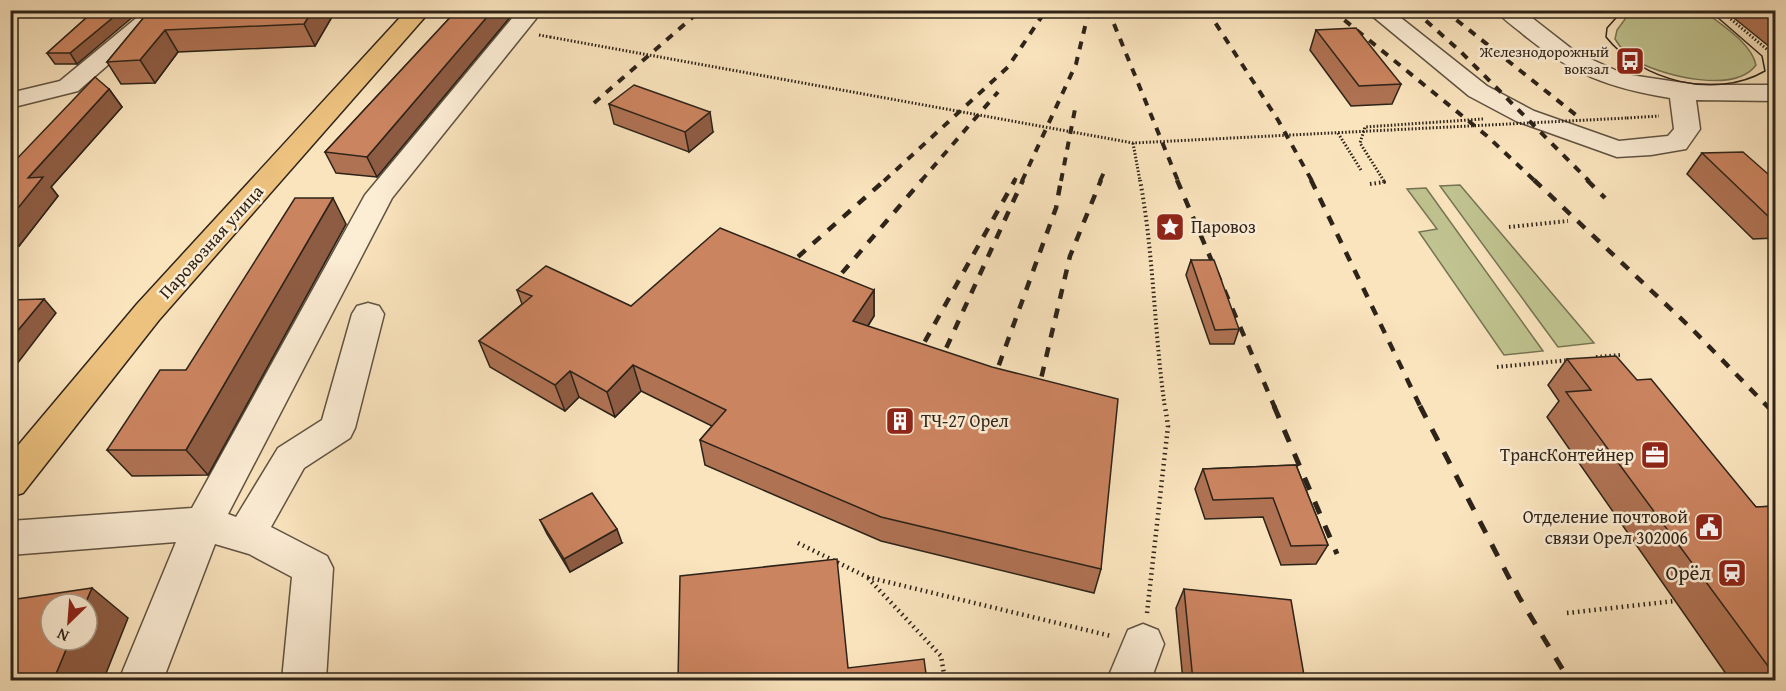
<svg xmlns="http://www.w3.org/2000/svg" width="1786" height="691" font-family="'Gentium Book Plus',serif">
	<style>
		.green { fill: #c0c490; stroke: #767454; stroke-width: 1.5 }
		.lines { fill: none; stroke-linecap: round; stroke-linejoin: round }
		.minor-casing { stroke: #605342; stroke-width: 3 }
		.major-casing { stroke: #2d2319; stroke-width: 3 }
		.path-far2 { stroke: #2d2319; stroke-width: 3; stroke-dasharray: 1.5 2; stroke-linecap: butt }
		.path-far1 { stroke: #2d2319; stroke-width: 4; stroke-dasharray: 1.5 3; stroke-linecap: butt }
		.path { stroke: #2d2319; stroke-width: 4.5; stroke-dasharray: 1.5 4; stroke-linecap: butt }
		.minor { fill: #fcedd5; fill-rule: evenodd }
		.major { fill: #edc27f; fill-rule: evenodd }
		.tram { stroke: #2d2319; stroke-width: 1.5 }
		.rail-far2 { stroke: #2d2319; stroke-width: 4; stroke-dasharray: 8 8; stroke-linecap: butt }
		.rail-far1 { stroke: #2d2319; stroke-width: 4.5; stroke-dasharray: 10 10; stroke-linecap: butt }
		.rail { stroke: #2d2319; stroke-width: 5; stroke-dasharray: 13 13; stroke-linecap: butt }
		.path-bridge { stroke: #2d2319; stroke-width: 3; stroke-dasharray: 1.5 2; stroke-linecap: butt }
		.wall { fill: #af7253; stroke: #2d2319; stroke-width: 1.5 }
		.shaded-wall { fill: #8e5c43; stroke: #2d2319; stroke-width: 1.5 }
		.building { fill: #cb8460; stroke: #2d2319; stroke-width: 1.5 }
		.labels { text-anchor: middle; stroke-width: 5; stroke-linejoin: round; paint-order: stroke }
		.far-poi-label { font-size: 15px; fill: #2d2319; stroke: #fcedd5; text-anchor: end }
		.poi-label { font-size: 18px; fill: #2d2319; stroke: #fcedd5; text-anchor: start }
		.street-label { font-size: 18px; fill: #2d2319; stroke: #fcedd5 }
		.near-poi-label { font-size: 21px; fill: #2d2319; stroke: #fcedd5; text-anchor: end }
	</style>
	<rect width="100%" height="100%" fill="#fae4be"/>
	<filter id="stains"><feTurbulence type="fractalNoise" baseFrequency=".00333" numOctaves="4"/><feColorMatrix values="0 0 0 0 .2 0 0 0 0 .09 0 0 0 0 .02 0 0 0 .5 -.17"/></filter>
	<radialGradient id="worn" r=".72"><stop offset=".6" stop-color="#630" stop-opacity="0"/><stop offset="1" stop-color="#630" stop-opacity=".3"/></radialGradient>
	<path class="green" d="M1631,11H1704C1721,25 1751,42 1756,65C1735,94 1665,76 1638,62C1628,56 1621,49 1615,39L1617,30Z
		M1460,185L1594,343L1558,347L1440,186Z
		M1426,188L1543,351L1504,355L1419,232L1437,229L1407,189Z"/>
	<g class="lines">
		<g class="minor-casing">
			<path id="minor" d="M146,10H171L78,91L10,108V93L60,81Z
				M519,10H543L392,198L228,514L236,517L278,448L322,420L352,314L357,306L368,303L379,306L384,314L355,428L350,438L304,468L271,527L327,556L333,568L326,680H282L292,577L249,554L215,544L163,680H119L176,542L10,555V521L192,508L365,195Z
				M1365,10H1391L1487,86L1534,111L1619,141L1668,136L1674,129L1670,98C1609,88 1572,74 1524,35C1515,27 1503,20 1496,10H1522L1577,53L1624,74L1697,85H1776V101L1696,100L1700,129L1686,149L1651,155L1617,157L1516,121L1469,96Z
				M1143,624L1158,630L1164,644L1151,680H1107L1128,630Z"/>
		</g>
		<g class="major-casing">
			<path id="major" d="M407,10H431L159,320L23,493L10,497V455L137,304Z"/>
		</g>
		<path class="path-far2" d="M1720,10L1776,57
			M539,35L550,37
			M1627,118L1659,116
			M1338,133L1361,170
			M1133,143L1140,181
			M1384,181L1360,143L1365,127L1483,119"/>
		<path class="path-far1" d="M1140,180C1154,255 1154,332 1165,408
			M1370,184L1384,182L1383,180
			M1509,227L1568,221
			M1596,357L1621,355
			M1497,367L1570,360"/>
		<path class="path" d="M798,543L867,577L1111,636
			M868,578L941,656L945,680
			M1147,613L1168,426L1165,406
			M1567,613L1675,601"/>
		<use href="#minor" class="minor"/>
		<use href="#major" class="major"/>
		<path class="tram" d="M1623,10L1607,28L1606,37C1641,81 1715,100 1765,71L1762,56L1709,10"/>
		<path class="rail-far2" d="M1207,10L1278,120L1312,181
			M1332,10L1487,136L1535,181
			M1414,10L1461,52L1589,181
			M1444,10L1581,119
			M1114,24L1178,181
			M594,103L701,10
			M884,181L1008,67L1046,10
			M921,181L998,92
			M1014,181L1016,178
			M1022,181L1076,64L1089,10
			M1061,181L1076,104
			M1100,181L1105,170"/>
		<path class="rail-far1" d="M1177,180L1275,408
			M1311,180L1421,408
			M1534,180L1692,329L1769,408
			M1587,180L1605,198
			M783,270L885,180
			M829,288L922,180
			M915,359L1015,180
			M938,366L1023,180
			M992,384L1056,208L1061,180
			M1037,396L1070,256L1101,180"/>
		<path class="rail" d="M1274,406L1337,554
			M1420,406L1519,597L1569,680
			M1768,406L1776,415"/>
		<path class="path-bridge" d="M550,37L1133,143L1627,118"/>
	</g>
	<path class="wall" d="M95,10L77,64H55L47,53Z
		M150,10H336L315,46L178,52L155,83L121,84L107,62Z
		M457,10H516L377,177L336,173L325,152Z
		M1724,10H1776V52Z
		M1316,30L1401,84L1392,104L1351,106L1310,50Z
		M109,89L122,107L51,187L58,196L19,246L10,247V166Z
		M609,104L713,132L689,152L614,124Z
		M1702,153L1776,181V238L1753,239L1687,174Z
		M346,224L208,475L132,476L107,450L186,370Z
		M1191,260L1239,329L1234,344H1210L1186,275Z
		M517,290L631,306L874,290V316L868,326L1101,569L1094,593L881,541L705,465L700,440L712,426L641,391L615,417L579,397L565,411L490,367L479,341L522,304Z
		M1567,359L1637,380L1756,507L1776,506V681H1731L1547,417L1559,401L1548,385Z
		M1296,465L1328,545L1316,564L1281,565L1263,517L1205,519L1195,489L1203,469Z
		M540,520L622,543L570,572L547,534Z
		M1184,589L1305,681H1183L1176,608Z"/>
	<path class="shaded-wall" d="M122,10H141L77,64L70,53Z
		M313,10H336L315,46L304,24Z
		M493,10H516L377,177L367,157Z
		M165,30L178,52L155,83L140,60Z
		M109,89L122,107L51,187L58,196L19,246L10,236V218L28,178Z
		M710,112L713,132L689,152L685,132Z
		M333,198L346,224L208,475L186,450Z
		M874,290V316L854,347L853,321Z
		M44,299L56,313L10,373V340Z
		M633,365L641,391L615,417L607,392Z
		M570,371L579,397L565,411L555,385Z
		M617,529L622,543L570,572L564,559Z
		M92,588L128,618L103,681H53L70,640H87V604H85Z"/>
	<path class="building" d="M95,10H122L70,53H47Z
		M150,10H313L304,24L165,30L140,60L107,62Z
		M457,10H493L367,157L325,152Z
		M1356,28L1401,84L1359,86L1316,30Z
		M95,77L109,89L28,178L43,177L10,218V166Z
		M634,85L710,112L685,132L609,104Z
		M1743,152L1776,181V218H1770L1702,153Z
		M295,198H333L186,450H107L160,370H186Z
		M720,228L874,290L853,321L992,367L1118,399L1101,569L881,517L700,440L726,410L633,365L607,392L570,371L555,385L479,341L532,296L517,290L546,266L631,306Z
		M1191,260H1214L1239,329L1215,330Z
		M44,299L10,340V300Z
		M1616,356L1637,380L1651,379L1756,507L1776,506V677L1566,392L1591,390L1567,359Z
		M1296,465L1328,545L1291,546L1273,498L1213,500L1203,469Z
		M592,493L617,529L564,559L540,520Z
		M837,559L848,668L924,659L927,681H678L680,576Z
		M92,588L85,604H51V640H70L53,681H10V613L17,599Z
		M1184,589L1291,600L1305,681H1193Z"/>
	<defs>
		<g id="bus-square" transform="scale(1.5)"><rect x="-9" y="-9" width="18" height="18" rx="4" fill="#8f2418" stroke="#fcedd5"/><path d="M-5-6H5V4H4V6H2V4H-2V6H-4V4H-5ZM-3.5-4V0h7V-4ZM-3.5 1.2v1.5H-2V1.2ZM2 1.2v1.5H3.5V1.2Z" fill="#fff"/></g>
		<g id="sight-square" transform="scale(1.5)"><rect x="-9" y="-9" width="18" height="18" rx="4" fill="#8f2418" stroke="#fcedd5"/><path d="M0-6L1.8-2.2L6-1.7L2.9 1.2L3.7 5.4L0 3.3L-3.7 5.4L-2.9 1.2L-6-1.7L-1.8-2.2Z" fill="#fff"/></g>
		<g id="building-square" transform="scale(1.5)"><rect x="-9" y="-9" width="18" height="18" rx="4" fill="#8f2418" stroke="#fcedd5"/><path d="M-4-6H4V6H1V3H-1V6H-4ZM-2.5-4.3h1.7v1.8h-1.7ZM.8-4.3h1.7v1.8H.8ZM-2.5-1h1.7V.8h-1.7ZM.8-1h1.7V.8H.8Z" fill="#fff"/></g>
		<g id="office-square" transform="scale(1.5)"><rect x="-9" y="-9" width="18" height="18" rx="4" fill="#8f2418" stroke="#fcedd5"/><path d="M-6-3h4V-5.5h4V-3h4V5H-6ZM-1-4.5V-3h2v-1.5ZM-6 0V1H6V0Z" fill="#fff"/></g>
		<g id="civic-square" transform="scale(1.5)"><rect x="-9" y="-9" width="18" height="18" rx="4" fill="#8f2418" stroke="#fcedd5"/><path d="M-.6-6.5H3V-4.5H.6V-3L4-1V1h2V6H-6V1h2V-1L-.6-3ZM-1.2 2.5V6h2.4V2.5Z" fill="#fff"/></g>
		<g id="station-square" transform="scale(1.5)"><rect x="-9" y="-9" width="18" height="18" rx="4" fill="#8f2418" stroke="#fcedd5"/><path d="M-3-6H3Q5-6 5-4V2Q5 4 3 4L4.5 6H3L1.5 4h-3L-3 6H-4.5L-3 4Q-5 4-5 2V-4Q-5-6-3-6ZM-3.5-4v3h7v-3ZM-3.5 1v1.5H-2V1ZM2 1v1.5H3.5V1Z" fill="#fff"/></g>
	</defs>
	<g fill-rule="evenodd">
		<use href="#bus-square" x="1630" y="61"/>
		<use href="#sight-square" x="1170" y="227"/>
		<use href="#building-square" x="900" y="421"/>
		<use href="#office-square" x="1655" y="455"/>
		<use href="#civic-square" x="1709" y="527"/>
		<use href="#station-square" x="1732" y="573"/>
	</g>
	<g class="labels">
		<g class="far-poi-label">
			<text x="1609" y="57">Железнодорожный<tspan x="1609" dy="17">вокзал</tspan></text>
		</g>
		<g class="poi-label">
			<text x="1191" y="233">Паровоз</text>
			<text x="921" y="427">ТЧ-27 Орел</text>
			<text x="1634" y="461" text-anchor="end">ТрансКонтейнер</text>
			<text x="1688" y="523" text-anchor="end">Отделение почтовой<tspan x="1688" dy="21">связи Орел 302006</tspan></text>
		</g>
		<g class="street-label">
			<text transform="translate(211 242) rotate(-48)" y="6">Паровозная улица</text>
		</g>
		<g class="near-poi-label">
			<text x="1711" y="580">Орёл</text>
		</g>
	</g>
	<rect width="1786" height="691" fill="none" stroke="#fae4be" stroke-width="36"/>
	<rect x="12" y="12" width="1762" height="667" fill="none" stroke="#2d2319" stroke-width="3"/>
	<rect x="18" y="18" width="1750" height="655" fill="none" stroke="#2d2319" stroke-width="1.5"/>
	<g transform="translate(69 622) rotate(205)"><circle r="28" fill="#fcedd5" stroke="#a99c8a" stroke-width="1.5"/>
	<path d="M0-4.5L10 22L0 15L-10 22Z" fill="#8f2418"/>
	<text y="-9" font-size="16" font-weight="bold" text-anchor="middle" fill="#2d2319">N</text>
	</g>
	<rect width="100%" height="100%" filter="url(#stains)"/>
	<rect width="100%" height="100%" fill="url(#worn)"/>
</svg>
